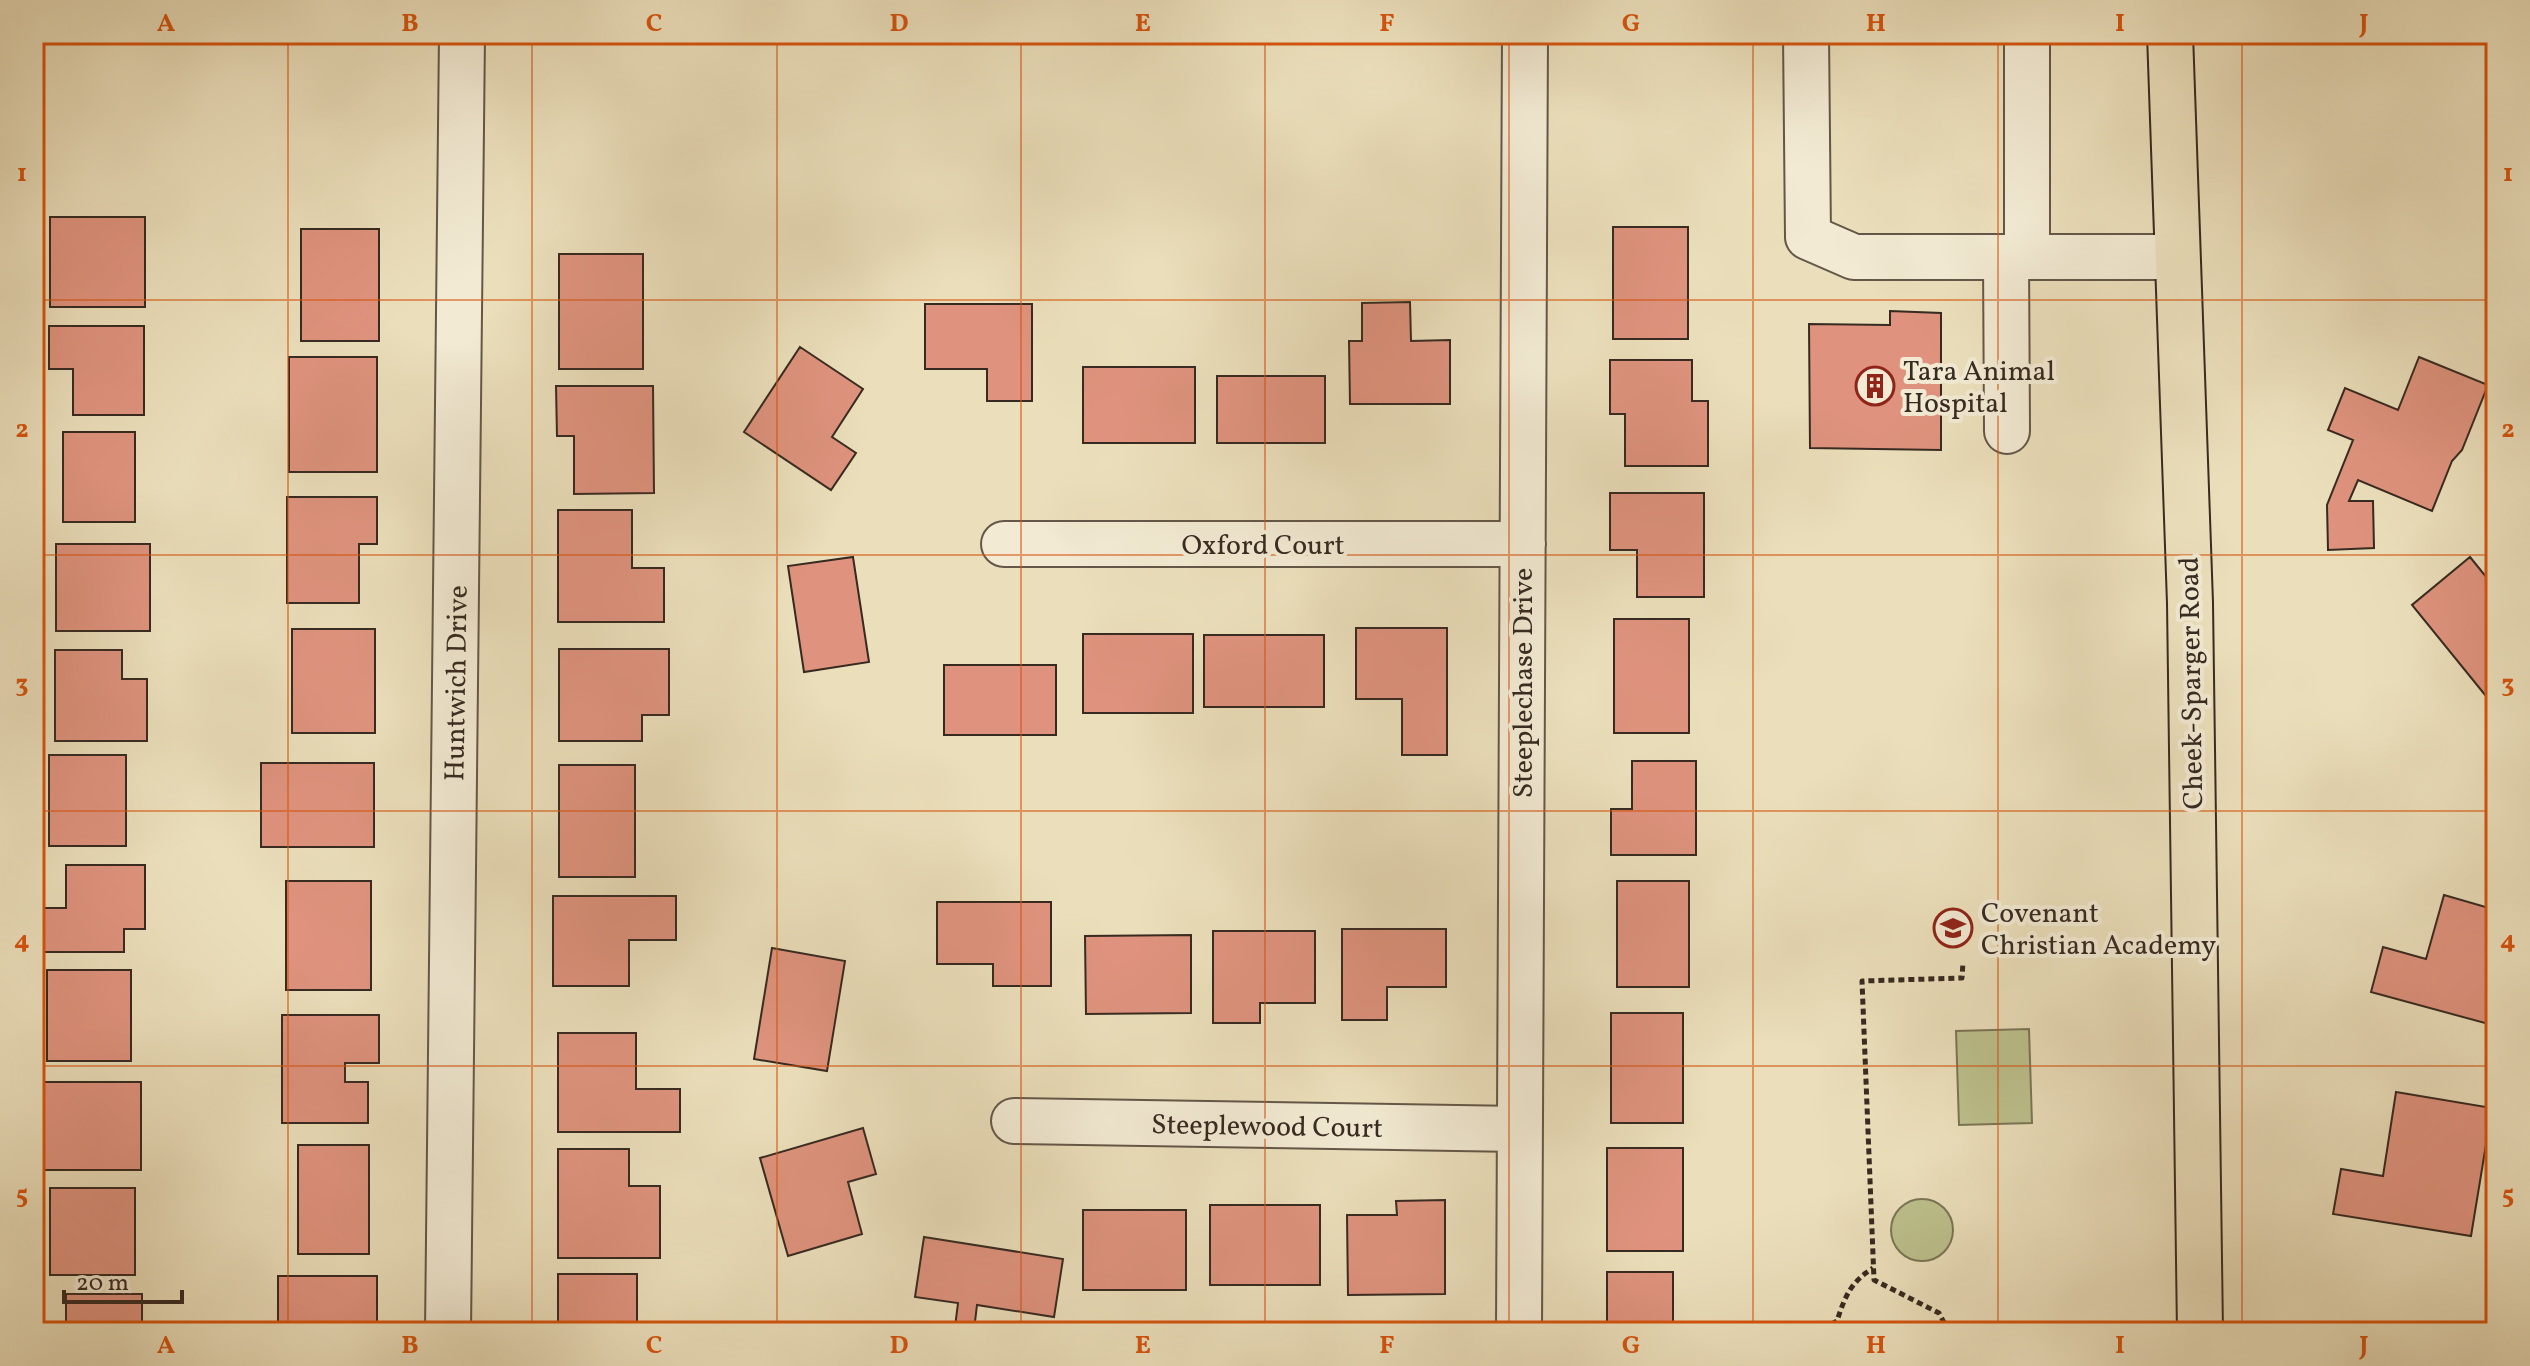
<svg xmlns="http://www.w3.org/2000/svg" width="2530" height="1366" font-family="Vollkorn,serif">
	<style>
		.green { fill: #bcc08c; stroke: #7a7556; stroke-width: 2 }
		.building { fill: #df937e; stroke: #372a21; stroke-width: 2 }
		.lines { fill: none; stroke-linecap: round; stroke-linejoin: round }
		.minor-casing { stroke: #645748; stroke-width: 48 }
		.major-casing { stroke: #372a21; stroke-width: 48 }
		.path { stroke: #372a21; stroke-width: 5; stroke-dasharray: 6 4; stroke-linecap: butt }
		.minor { stroke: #f2ead3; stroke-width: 44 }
		.major { stroke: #ebdfbb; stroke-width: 44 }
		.grid { fill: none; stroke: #d6540e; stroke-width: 2; stroke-opacity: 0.55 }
		.labels { text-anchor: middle; stroke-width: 8; stroke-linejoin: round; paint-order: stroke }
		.poi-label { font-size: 28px; fill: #372a21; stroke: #f2ead3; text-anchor: start }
		.street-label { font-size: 28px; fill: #372a21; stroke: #f2ead3 }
		.neatline { fill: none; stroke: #d6540e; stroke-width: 3 }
		.grid-label { font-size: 26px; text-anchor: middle; font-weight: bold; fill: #d6540e }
	</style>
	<rect width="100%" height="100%" fill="#ebdfbb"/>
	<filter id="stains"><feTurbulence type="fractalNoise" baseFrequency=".0025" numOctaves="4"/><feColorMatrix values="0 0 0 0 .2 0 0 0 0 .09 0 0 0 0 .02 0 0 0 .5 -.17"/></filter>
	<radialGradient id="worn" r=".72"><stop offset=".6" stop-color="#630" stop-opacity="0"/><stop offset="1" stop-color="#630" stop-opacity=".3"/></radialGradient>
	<path class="green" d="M2029,1029L2032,1123L1959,1125L1956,1031Z
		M1891 1230a31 31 0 1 1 62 0a31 31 0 1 1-62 0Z"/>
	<path class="building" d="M50,217H145V307H50Z
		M1613,227H1688V339H1613Z
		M301,229H379V341H301Z
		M559,254H643V369H559Z
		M1410,302L1411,341L1450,340V404H1350L1349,341H1362V303Z
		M925,304H1032V401H987V369H925Z
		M1890,311L1941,313V450L1810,448L1809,324L1890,325Z
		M49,326H144V415H73V369H49Z
		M800,347L863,389L832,437L856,453L831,490L744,432Z
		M289,357H377V472H289Z
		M2419,357L2488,385L2462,450L2452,461L2432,511L2358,480L2349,501H2373L2374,548L2328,550L2327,505L2353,440L2328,430L2345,388L2398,410Z
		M1610,360H1692V401H1708V466H1625V414H1610Z
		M1083,367H1195V443H1083Z
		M1217,376H1325V443H1217Z
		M556,386H653L654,493L574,494V436H557Z
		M63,432H135V522H63Z
		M1610,493H1704V597H1637V550H1610Z
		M287,497H377V544H359V603H287Z
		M558,510H632V568H664V622H558Z
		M56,544H150V631H56Z
		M853,557L869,662L804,672L788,566Z
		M2470,557L2496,589V696L2490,701L2412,605Z
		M1614,619H1689V733H1614Z
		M1356,628H1447V755H1402V699H1356Z
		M292,629H375V733H292Z
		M1083,634H1193V713H1083Z
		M1204,635H1324V707H1204Z
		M559,649H669V715H642V741H559Z
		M55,650H122V679H147V741H55Z
		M944,665H1056V735H944Z
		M49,755H126V846H49Z
		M1632,761H1696V855H1611V809H1632Z
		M261,763H374V847H261Z
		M559,765H635V877H559Z
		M2496,802V820L2487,813Z
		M66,865H145V929H124V952H44V908H66Z
		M286,881H371V990H286Z
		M1617,881H1689V987H1617Z
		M2444,895L2496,910V1026L2371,992L2383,947L2426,959Z
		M553,896H676V940H629V986H553Z
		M937,902H1051V986H993V964H937Z
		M1342,929H1446V987H1387V1020H1342Z
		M1213,931H1315V1003H1260V1023H1213Z
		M1191,935V1013L1086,1014L1085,936Z
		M772,948L845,961L827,1071L754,1059Z
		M47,970H131V1061H47Z
		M1611,1013H1683V1123H1611Z
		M282,1015H379V1063H345V1082H368V1123H282Z
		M558,1033H636V1089H680V1132H558Z
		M44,1082H141V1170H44Z
		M2396,1092L2492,1108L2471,1236L2333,1214L2341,1169L2383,1176Z
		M863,1128L876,1174L848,1182L862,1234L788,1256L760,1158Z
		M298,1145H369V1254H298Z
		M1607,1148H1683V1251H1607Z
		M558,1149H629V1186H660V1258H558Z
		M50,1188H135V1275H50Z
		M1445,1200V1294L1348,1295L1347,1215H1397L1396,1201Z
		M1210,1205H1320V1285H1210Z
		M1083,1210H1186V1290H1083Z
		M924,1237L1063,1259L1054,1317L977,1305L974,1330L955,1327L958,1303L915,1297Z
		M1607,1272H1673V1332H1607Z
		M558,1274H637V1332H558Z
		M278,1276H377V1323H355V1332H278Z
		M66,1294H142V1332H66Z
		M1833,1326H1931V1332H1833Z"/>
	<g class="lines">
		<g class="minor-casing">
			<path id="minor" d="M1806,34L1808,237L1854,257H2177
				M2006,257L2007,431
				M2027,257V34
				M1004,544H1523
				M1014,1121L1519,1129
				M448,1332L462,34
				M1519,1332L1525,34"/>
		</g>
		<g class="major-casing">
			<path id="major" d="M2170,34L2190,603L2200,1332"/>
		</g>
		<path class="path" d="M1828,1332V1326L1837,1321C1845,1296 1851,1282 1873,1268
			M1949,1332L1939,1313L1874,1280L1862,981L1962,978L1963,962"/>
		<use href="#minor" class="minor"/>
		<use href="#major" class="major"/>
	</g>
	<path class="grid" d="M288,34V1332M532,34V1332M777,34V1332M1021,34V1332M1265,34V1332M1509,34V1332M1753,34V1332M1998,34V1332M2242,34V1332M34,300H2496M34,555H2496M34,811H2496M34,1066H2496"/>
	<defs>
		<g id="building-ring" transform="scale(2)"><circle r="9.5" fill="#f2ead3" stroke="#8f2418" stroke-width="1.5"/><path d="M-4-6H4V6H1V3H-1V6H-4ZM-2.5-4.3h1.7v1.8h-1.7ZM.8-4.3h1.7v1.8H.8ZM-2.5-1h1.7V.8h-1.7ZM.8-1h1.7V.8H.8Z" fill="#8f2418"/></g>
		<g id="school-ring" transform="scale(2)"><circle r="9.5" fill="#f2ead3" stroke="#8f2418" stroke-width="1.5"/><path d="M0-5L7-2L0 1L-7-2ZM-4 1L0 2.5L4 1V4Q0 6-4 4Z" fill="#8f2418"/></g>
	</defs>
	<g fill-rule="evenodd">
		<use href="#building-ring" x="1875" y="386"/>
		<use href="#school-ring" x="1953" y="928"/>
	</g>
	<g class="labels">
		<g class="poi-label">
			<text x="1903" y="380">Tara Animal<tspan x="1903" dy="32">Hospital</tspan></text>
			<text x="1981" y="922">Covenant<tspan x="1981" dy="32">Christian Academy</tspan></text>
		</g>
		<g class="street-label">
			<text x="1263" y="554">Oxford Court</text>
			<text transform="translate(455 683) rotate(-89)" y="10">Huntwich Drive</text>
			<text transform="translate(1522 683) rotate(-90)" y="10">Steeplechase Drive</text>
			<text transform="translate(2190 683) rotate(-91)" y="10">Cheek-Sparger Road</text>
			<text transform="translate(1267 1125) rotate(1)" y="10">Steeplewood Court</text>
		</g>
	</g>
	<rect width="2530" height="1366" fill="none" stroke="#ebdfbb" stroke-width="88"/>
	<path d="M64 1290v12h118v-12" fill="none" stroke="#372a21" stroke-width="4"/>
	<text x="76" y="1290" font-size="24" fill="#372a21" stroke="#f2ead3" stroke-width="6" paint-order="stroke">20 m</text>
	<rect x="44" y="44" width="2442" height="1278" class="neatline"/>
	<g class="grid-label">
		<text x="166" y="31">A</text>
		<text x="410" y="31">B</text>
		<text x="654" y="31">C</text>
		<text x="899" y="31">D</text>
		<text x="1143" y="31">E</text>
		<text x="1387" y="31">F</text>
		<text x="1631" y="31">G</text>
		<text x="1876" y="31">H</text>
		<text x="2120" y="31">I</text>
		<text x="2364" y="31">J</text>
		<text x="22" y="181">1</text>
		<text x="2508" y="181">1</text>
		<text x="22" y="437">2</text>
		<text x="2508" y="437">2</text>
		<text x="22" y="692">3</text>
		<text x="2508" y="692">3</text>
		<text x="22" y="948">4</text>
		<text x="2508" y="948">4</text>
		<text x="22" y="1203">5</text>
		<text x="2508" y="1203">5</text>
		<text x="166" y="1353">A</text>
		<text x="410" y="1353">B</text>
		<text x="654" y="1353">C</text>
		<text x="899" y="1353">D</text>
		<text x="1143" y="1353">E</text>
		<text x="1387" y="1353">F</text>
		<text x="1631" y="1353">G</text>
		<text x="1876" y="1353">H</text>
		<text x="2120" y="1353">I</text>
		<text x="2364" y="1353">J</text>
	</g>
	<rect width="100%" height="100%" filter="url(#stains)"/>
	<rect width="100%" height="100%" fill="url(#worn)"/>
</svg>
